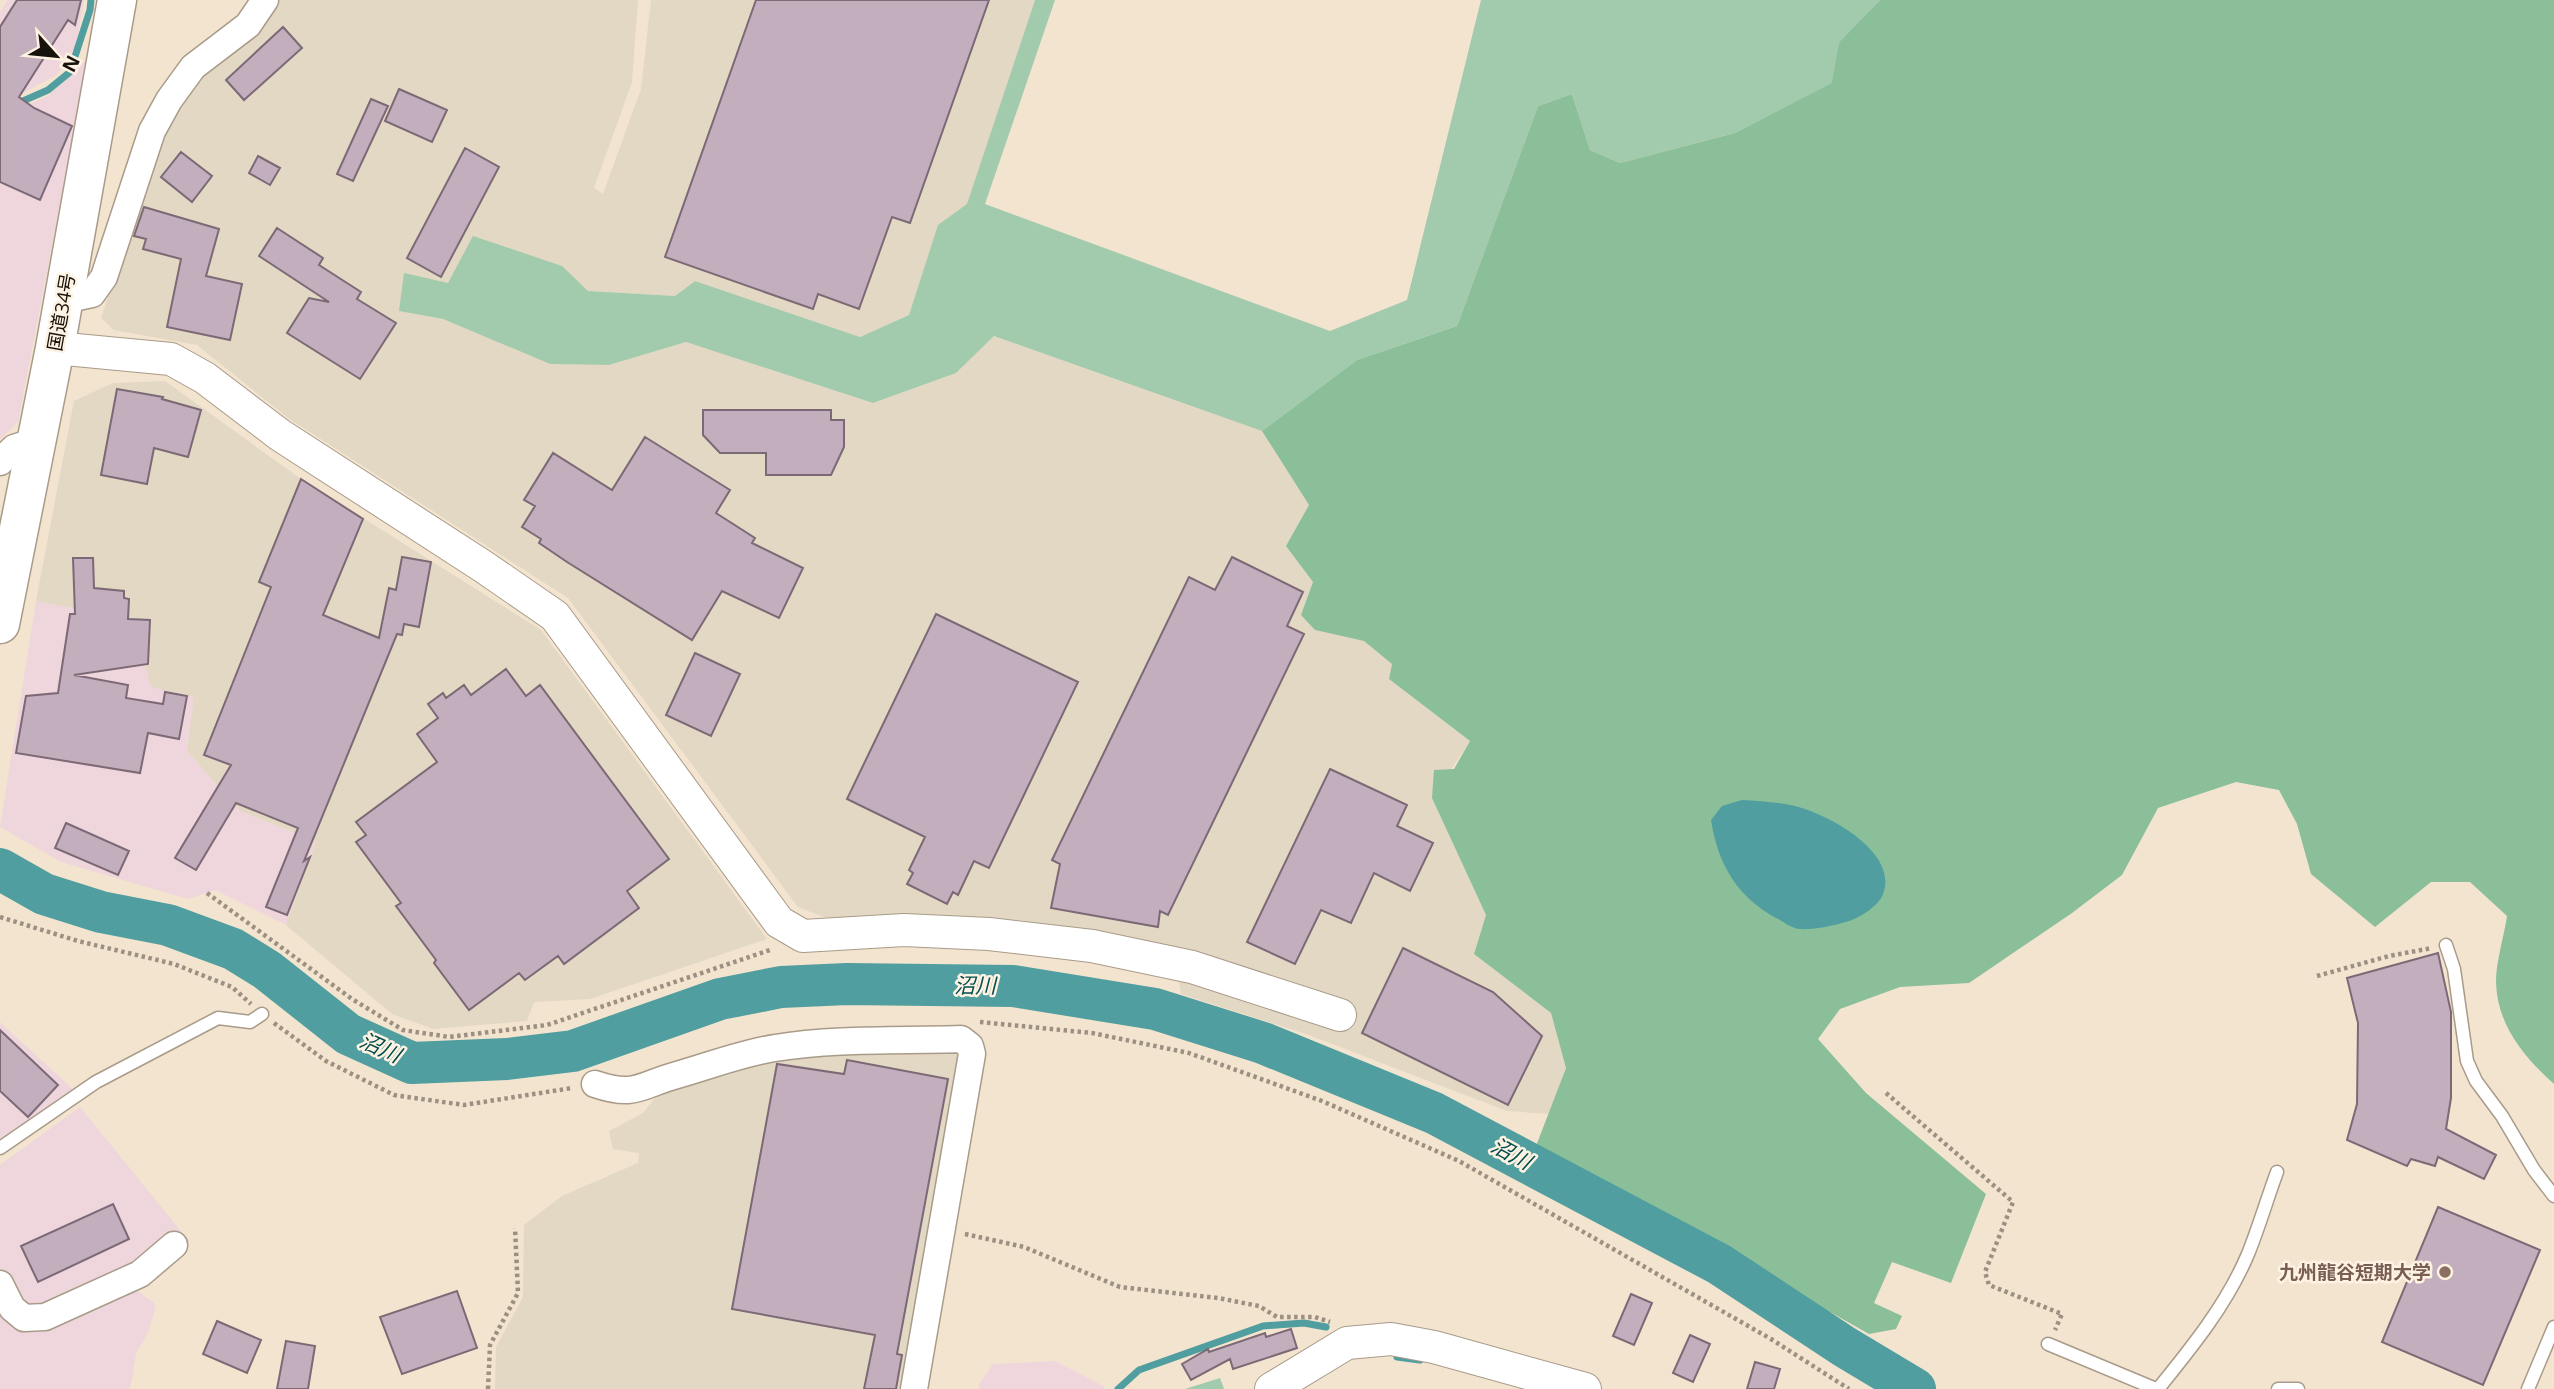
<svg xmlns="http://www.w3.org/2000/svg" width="2554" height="1389" font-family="'Open Sans','Noto Sans JP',sans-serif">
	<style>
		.commercial { fill: #efd5dc }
		.industrial { fill: #e2d8c3 }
		.green { fill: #a2caad }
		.forest { fill: #8abf9a }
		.water { fill: #509e9f }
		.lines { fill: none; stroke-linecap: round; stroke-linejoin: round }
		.stream { stroke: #509e9f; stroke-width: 7 }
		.river { stroke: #509e9f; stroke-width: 42 }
		.building { fill: #c2aebc; stroke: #7c6976; stroke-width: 2 }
		.service-casing { stroke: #a99b89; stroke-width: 15 }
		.minor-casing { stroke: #a99b89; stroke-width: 29 }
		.tertiary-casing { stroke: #a99b89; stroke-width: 34 }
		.trunk-casing { stroke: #a99b89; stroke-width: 41 }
		.path { stroke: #9b9081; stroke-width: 4.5; stroke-dasharray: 3.5 3.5; stroke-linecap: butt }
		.service { stroke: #fff; stroke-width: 12 }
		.minor { stroke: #fff; stroke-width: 26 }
		.tertiary { stroke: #fff; stroke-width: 32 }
		.trunk { stroke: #fff; stroke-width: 38 }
		.education-dot { fill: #8d6e63; stroke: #fef2e2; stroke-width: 2.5 }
		.labels { text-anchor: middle; stroke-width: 5; stroke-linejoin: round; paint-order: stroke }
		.street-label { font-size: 19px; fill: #17120b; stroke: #fef2e2 }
		.education-label { font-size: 19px; font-weight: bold; fill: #785e54; stroke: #fef2e2; text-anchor: end }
		.water-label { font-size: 21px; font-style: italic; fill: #014c4d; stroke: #fef2e2 }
	</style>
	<rect width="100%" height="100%" fill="#f3e4d0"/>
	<path class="commercial" d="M8,0H84L76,45L57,75L0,105V12Z
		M88,58L18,422L0,439V117L48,96Z
		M36,601L103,614L195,697L187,751L240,811L316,841L286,925L215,890L188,899L61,862L0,827Z
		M0,1022L75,1091L0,1139Z
		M80,1107L189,1241L161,1274L136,1290L154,1303L155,1310L148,1332L136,1354L130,1389H0V1165Z
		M1055,1361L1105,1387L1104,1389H979V1384L993,1364Z"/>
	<path class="industrial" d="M278,0H638L632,82L594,188L603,194L641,89L651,0H1035L967,205L938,226L909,315L860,337L695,281L675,296L588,291L561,266L448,283L399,311L443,319L550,364L609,365L686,342L873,403L956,373L994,336L1262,431L1309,505L1286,546L1313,582L1315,630L1364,641L1392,664L1389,679L1470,741L1432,798L1486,915L1474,954L1551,1013L1566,1067L1549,1114L1507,1111L1306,1034L1181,994L1174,948L1020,920L824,917L798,907L568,598L288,418L197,345L114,330L101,318L170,112L201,70L276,5Z
		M165,381L301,479L541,630L767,939L590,999L534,1002L527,1021L433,1029L392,1014L286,925L316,841L240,811L187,751L194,697L151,687L140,646L103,614L36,601L74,401L113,383Z
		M954,1049L965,1061L907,1389H495L496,1347L523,1297L524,1225L562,1196L638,1163L639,1153L613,1149L609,1131L643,1113L662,1089L775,1052Z"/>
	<path class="green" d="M1035,0H1055L985,204L1330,331L1407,300L1481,0H1880L1839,42L1833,83L1735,133L1620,163L1590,150L1572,94L1538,106L1457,326L1357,360L1262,431L994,336L956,373L873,403L686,342L609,365L550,364L443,319L399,311L404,273L448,283L473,236L562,266L588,291L675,296L695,281L860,337L909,315L938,225L967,204Z
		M1220,1378L1224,1389H1185Z"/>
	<path class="forest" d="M1880,0H2554V1084C2524,1057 2497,1025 2496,982C2496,961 2504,937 2507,916L2470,882H2431L2375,927L2311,874L2297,824L2279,790L2236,782L2158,808L2122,875L2072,913L1969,983L1900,987L1840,1009L1818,1039L1866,1093L1986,1194L1951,1283L1892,1262L1874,1303L1902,1316L1896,1329L1869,1334L1830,1312L1785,1295L1536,1146L1566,1068L1551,1013L1474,954L1486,915L1432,798L1434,770L1454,769L1470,741L1389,679L1392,664L1364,641L1315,630L1301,615L1313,582L1286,546L1309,505L1262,431L1357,360L1457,326L1538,106L1572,94L1590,150L1620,163L1735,133L1832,83L1839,42Z"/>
	<path class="water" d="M1742,800C1758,801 1774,802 1790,805C1823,811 1900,851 1883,894C1879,906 1858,919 1846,922C1831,926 1815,930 1799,929C1792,928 1785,923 1780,920C1738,899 1718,865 1711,820L1722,806Z"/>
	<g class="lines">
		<path class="stream" d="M0,111L48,90L70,72L90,10L91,0
			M1397,1357L1420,1360
			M1118,1389L1139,1370L1263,1326L1304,1323L1326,1327"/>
		<path class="river" d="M0,869L44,894L101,912L168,925L233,949L267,970L348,1034L412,1063L507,1059L573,1051L720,999L781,987L847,984L1013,986L1155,1009L1263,1043L1434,1113L1719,1264L1845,1347L1915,1389"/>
	</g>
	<path class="building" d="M17,0H81L75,25L68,20L19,97L34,108L72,126L40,200L0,182V27Z
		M756,0H989L910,223L892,217L859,309L818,294L813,309L665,257Z
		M283,27L302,48L244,100L226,80Z
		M399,89L447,110L432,142L385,121Z
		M371,99L388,106L353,181L337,174Z
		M465,148L499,167L441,277L407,258Z
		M181,152L212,176L192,202L161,177Z
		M258,156L280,168L270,185L249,173Z
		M144,207L219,229L206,276L242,284L230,340L167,327L181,259L143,249L146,239L134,236Z
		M277,228L323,258L319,265L361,292L357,299L396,323L360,379L287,333L309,298L329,302L259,256Z
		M117,389L163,397L162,399L201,410L188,457L154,448L147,484L101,475Z
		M703,410H831V420H844V447L831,475H766V453H720L703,435Z
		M645,437L730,490L716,513L755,538L752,543L803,568L779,618L722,591L692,640L567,562L539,543L541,539L522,527L535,506L524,500L553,453L612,490Z
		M301,479L363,519L323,615L379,638L389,588L396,590L402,557L431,562L419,627L404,624L402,635L397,634L304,861L310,857L287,915L266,907L298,828L236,803L196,870L175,858L231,765L204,755L271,587L259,582Z
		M1232,557L1303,592L1287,626L1304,634L1168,915L1160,911L1158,927L1051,908L1060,864L1052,860L1189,577L1215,590Z
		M73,558H93L94,588L124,591V598L129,599L128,619L150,620L148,664L74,675L128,685L126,698L163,704L165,692L187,696L179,739L148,733L140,773L16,753L26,696L58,693L70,614H75Z
		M936,614L1078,682L989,868L974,861L958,895L953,892L947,904L907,884L913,873L909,870L925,837L847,799Z
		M695,653L740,674L711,736L666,715Z
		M506,669L526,696L540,685L669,859L627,891L639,908L564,964L558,956L525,980L519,973L469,1010L434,963L436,960L396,906L401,903L356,842L366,835L356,822L437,762L417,734L438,718L428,704L443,693L446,698L464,685L471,695Z
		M1330,769L1407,805L1397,826L1433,843L1410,891L1374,873L1351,923L1321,910L1295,964L1247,942Z
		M66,823L129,851L118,875L55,848Z
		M1403,948L1493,992L1542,1036L1508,1105L1362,1033Z
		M2438,953L2451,1012V1098L2446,1129L2496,1155L2484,1179L2438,1157L2435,1166L2411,1159L2407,1166L2347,1140L2357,1104L2358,1023L2347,978Z
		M0,1030L58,1085L28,1117L0,1091Z
		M847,1060L948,1079L897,1354L902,1355L896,1389H864L875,1335L732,1309L777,1064L844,1074Z
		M113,1204L129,1239L38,1282L21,1246Z
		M2438,1207L2540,1250L2483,1385L2382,1342Z
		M457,1291L477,1348L402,1374L380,1317Z
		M1631,1294L1652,1303L1634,1345L1613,1336Z
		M217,1321L261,1340L247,1373L203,1354Z
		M1291,1329L1297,1348L1233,1369L1230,1359L1191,1380L1182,1364L1208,1349L1209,1352L1265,1333L1266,1337Z
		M1690,1335L1710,1344L1693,1382L1673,1373Z
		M286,1341L315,1346L308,1389H277Z
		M1755,1362L1780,1369L1774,1389H1747Z"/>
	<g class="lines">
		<g class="service-casing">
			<path id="service" d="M2446,945L2454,969L2467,1061L2476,1081L2502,1116L2534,1170L2554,1196
				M0,1148L96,1082L218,1018L250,1022L262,1014
				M2048,1344L2156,1389
				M2158,1389C2192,1347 2227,1304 2248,1254C2259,1227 2267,1199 2277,1172
				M2278,1389H2298
				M2528,1389L2554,1327"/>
		</g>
		<g class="minor-casing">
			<path id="minor" d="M63,300L92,294L104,277L152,131L169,100L193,67L248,25L265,0
				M0,462L14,448L36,441
				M595,1084C636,1098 640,1085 677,1075C709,1066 742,1053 775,1048C835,1038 900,1041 961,1039L970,1046L972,1054L914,1389
				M0,1284L12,1308L24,1318L45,1317L140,1274L174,1245"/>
		</g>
		<g class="tertiary-casing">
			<path id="tertiary" d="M55,348L171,359L205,378L280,435L484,567L555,616L779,922L803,936L904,930L989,934L1092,946L1192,967L1340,1015
				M1271,1389L1347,1343L1391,1339L1434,1347L1585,1389"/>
		</g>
		<g class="trunk-casing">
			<path id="trunk" d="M0,624L55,348L117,0"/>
		</g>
		<path class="path" d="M207,893L352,999L403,1030L449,1037L547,1025L773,949
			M0,917L78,941L174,964L232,987L251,1004
			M2317,976L2389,956L2432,948
			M980,1022L1092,1033L1189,1053L1322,1101L1459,1161L1771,1339L1849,1389
			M274,1023L326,1061L394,1095L464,1105L572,1088
			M1886,1093L2013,1202L1985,1272L1989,1285L2062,1314L2055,1330
			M965,1234L1024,1247L1120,1287L1218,1298L1259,1306L1277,1317H1315L1330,1322
			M488,1389L490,1345L518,1293L515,1228"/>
		<use href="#service" class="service"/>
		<use href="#minor" class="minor"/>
		<use href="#tertiary" class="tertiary"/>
		<use href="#trunk" class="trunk"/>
	</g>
	<circle class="education-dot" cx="2445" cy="1272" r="7"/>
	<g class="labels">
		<g class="street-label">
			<text transform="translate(61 312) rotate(-80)" y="7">国道34号</text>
		</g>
		<g class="education-label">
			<text x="2431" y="1279">九州龍谷短期大学</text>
		</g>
		<g class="water-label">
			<text x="975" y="993">沼川</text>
			<text transform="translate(380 1048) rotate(24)" y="7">沼川</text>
			<text transform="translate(1511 1154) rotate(28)" y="7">沼川</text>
		</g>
	</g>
	<g transform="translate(56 56) rotate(117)" stroke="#fef2e2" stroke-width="5" paint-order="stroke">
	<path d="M0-5L12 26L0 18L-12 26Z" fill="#17120b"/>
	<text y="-10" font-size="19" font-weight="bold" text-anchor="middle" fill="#17120b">N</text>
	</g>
</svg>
